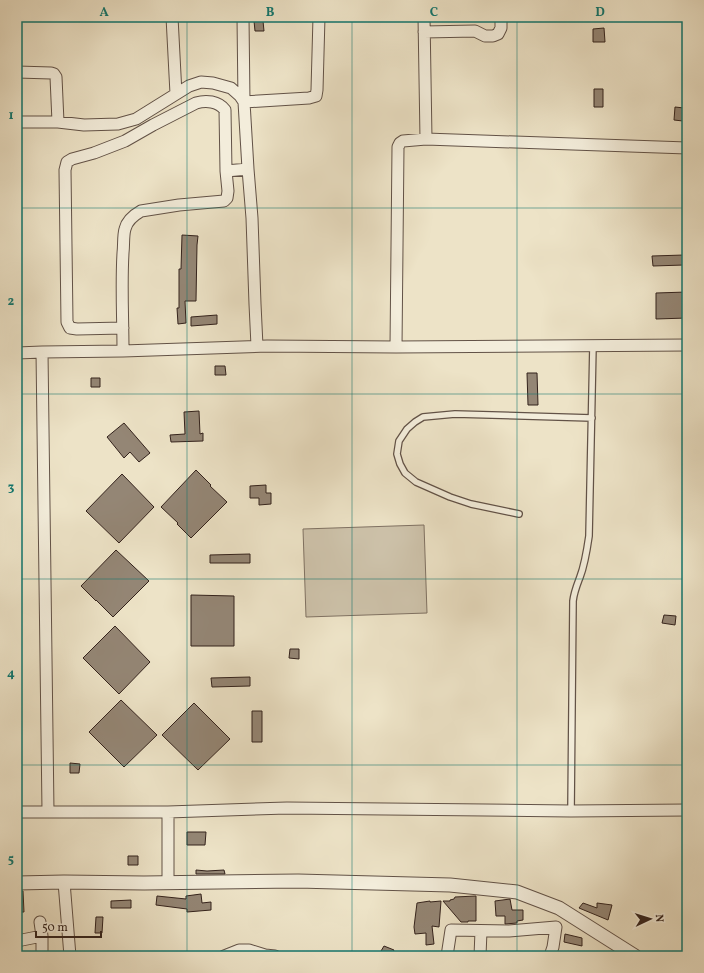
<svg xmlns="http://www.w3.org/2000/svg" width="704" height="973" font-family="Vollkorn,serif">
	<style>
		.green { fill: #cdc2aa; stroke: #807263 }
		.building { fill: #948675; stroke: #33221c }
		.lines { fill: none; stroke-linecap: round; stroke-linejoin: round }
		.service-casing { stroke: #625247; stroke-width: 8 }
		.minor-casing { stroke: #625247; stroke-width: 13 }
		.tertiary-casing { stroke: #625247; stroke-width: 15 }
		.service { stroke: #f3eddb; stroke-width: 5.5 }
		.minor { stroke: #f3eddb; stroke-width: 11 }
		.tertiary { stroke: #f3eddb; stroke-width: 13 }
		.grid { fill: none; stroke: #0f766e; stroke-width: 1; stroke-opacity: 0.55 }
		.neatline { fill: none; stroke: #0f766e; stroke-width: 1.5 }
		.grid-label { font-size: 13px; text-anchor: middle; font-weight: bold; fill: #0f766e }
	</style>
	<rect width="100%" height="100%" fill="#ede3c7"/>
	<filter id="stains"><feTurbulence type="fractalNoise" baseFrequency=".005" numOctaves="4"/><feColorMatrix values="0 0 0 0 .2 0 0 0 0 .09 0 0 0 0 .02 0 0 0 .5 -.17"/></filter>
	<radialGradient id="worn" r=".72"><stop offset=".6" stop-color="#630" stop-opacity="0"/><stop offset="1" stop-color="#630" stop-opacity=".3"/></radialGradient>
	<path class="green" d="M424,525L427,613L306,617L303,529Z"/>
	<path class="building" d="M254,21H263L264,31H255Z
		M604,28L605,42H593V29Z
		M594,89H603V107H594Z
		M675,107L684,108L683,121L674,120Z
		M182,235L198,236L197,245L196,301H185L186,323L178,324L177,308H179V269H181Z
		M684,255V265L653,266L652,256Z
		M687,292V318L656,319V293Z
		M217,315V324L191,326V317Z
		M215,366H225L226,375H215Z
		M527,373H537L538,405H528Z
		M91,378H100V387H91Z
		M199,411L200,434L203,433V441L171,442L170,435L185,434L184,412Z
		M124,423L150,453L139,462L130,452L124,458L107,437Z
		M196,470L211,485L210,486L227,502L191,538L177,524L178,523L161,507Z
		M122,474L154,507L119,543L86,511Z
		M266,485V493H271V504L259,505V498H250V486Z
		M116,550L149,581L113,617L96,600V601L81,586Z
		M250,554V563H210V555Z
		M191,595L234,596V646H191Z
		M664,615L676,616L675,625L662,623Z
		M115,626L150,662L119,694L83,658Z
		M290,649H299V659L289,658Z
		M250,677V686L212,687L211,678Z
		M121,700L157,735L124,767L89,732Z
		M194,703L230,739L198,770L162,735Z
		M252,711H262V742H252Z
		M70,763L80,764L79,773H70Z
		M187,832H206L205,845H187Z
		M128,856H138V865H128Z
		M196,870L207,871L224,870L225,874H196Z
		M17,891H23L24,912H17Z
		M201,894L202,903L211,902V910L187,912V909L156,905L157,896L186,899V896Z
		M476,896V921H468V922H461L443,901H450V900L454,899L455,897Z
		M510,899L512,910H523V920L517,921V923L505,924V916H496L495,901Z
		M131,900V908H111V901Z
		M430,901V902L441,901L439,927L432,926L434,944L426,945V933L415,934L414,927L417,903Z
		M583,903L597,908V903L612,905L608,920L579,908Z
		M96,917H103L102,933H95Z
		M565,934L582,938V946L564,942Z
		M384,946L394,950L391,956H378Z"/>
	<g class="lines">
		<g class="service-casing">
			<path id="service" d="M519,514L471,504L450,497L416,482L405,473L400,464L397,454L399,441L407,429L415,422L423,417L455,414L592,418
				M571,811L573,601C574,592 577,585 580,577C585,564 587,550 589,536L593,345"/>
		</g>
		<g class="minor-casing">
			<path id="minor" d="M172,17L176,94
				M243,17L244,102L248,169L252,218L255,304L257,346
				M424,17L426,139
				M424,32L475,31L485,36H493L498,34L501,28V17
				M17,72L51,73L54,74L56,77L58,122
				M17,122H58L84,125L118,124L136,119L189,86L201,82L213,83L231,88L240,96L244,102L309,98L316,96L317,90L319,17
				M226,171L248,169
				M396,347L398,147L400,143L403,141L426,139L687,148
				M123,351C123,318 121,286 123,253C124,245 123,236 125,229C127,220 134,215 141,211L179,205L224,201L227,198L228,191L226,171L225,110C218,101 206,100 196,103L153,125L125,141L94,153L72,159L67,162L65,170L67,322L70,328L77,329L123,328
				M42,352L48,811
				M17,353L42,352L123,351L267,346L396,347L687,345
				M17,812H168L287,808L571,811L687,810
				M64,882L70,956
				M168,883V812
				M42,936V956
				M17,941L42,936L40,922
				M224,956L239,950H249L265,955L275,956
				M447,956L451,930L509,931L556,927L553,947L550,956
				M480,956L481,931"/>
		</g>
		<g class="tertiary-casing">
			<path id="tertiary" d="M17,883L64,882L144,883L298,881L450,885L517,892L559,908L635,956"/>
		</g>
		<use href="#service" class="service"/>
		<use href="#minor" class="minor"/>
		<use href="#tertiary" class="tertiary"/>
	</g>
	<path class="grid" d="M187,17V956M352,17V956M517,17V956M17,208H687M17,394H687M17,579H687M17,765H687"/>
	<rect width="704" height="973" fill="none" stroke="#ede3c7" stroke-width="44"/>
	<g transform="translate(650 919) rotate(86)" stroke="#f3eddb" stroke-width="3" paint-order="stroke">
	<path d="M0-3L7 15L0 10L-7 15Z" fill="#33221c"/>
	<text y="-6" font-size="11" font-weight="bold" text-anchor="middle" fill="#33221c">N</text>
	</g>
	<path d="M36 931v6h65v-6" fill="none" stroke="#33221c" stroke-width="2"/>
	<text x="42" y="931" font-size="12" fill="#33221c" stroke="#f3eddb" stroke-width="3" paint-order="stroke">50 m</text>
	<rect x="22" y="22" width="660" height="929" class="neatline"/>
	<g class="grid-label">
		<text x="104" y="16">A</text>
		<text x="270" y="16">B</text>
		<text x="434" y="16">C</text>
		<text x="600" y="16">D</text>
		<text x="11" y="119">1</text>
		<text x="11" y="305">2</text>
		<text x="11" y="491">3</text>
		<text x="11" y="677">4</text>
		<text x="11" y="863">5</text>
	</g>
	<rect width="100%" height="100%" filter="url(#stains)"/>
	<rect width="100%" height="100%" fill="url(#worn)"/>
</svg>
